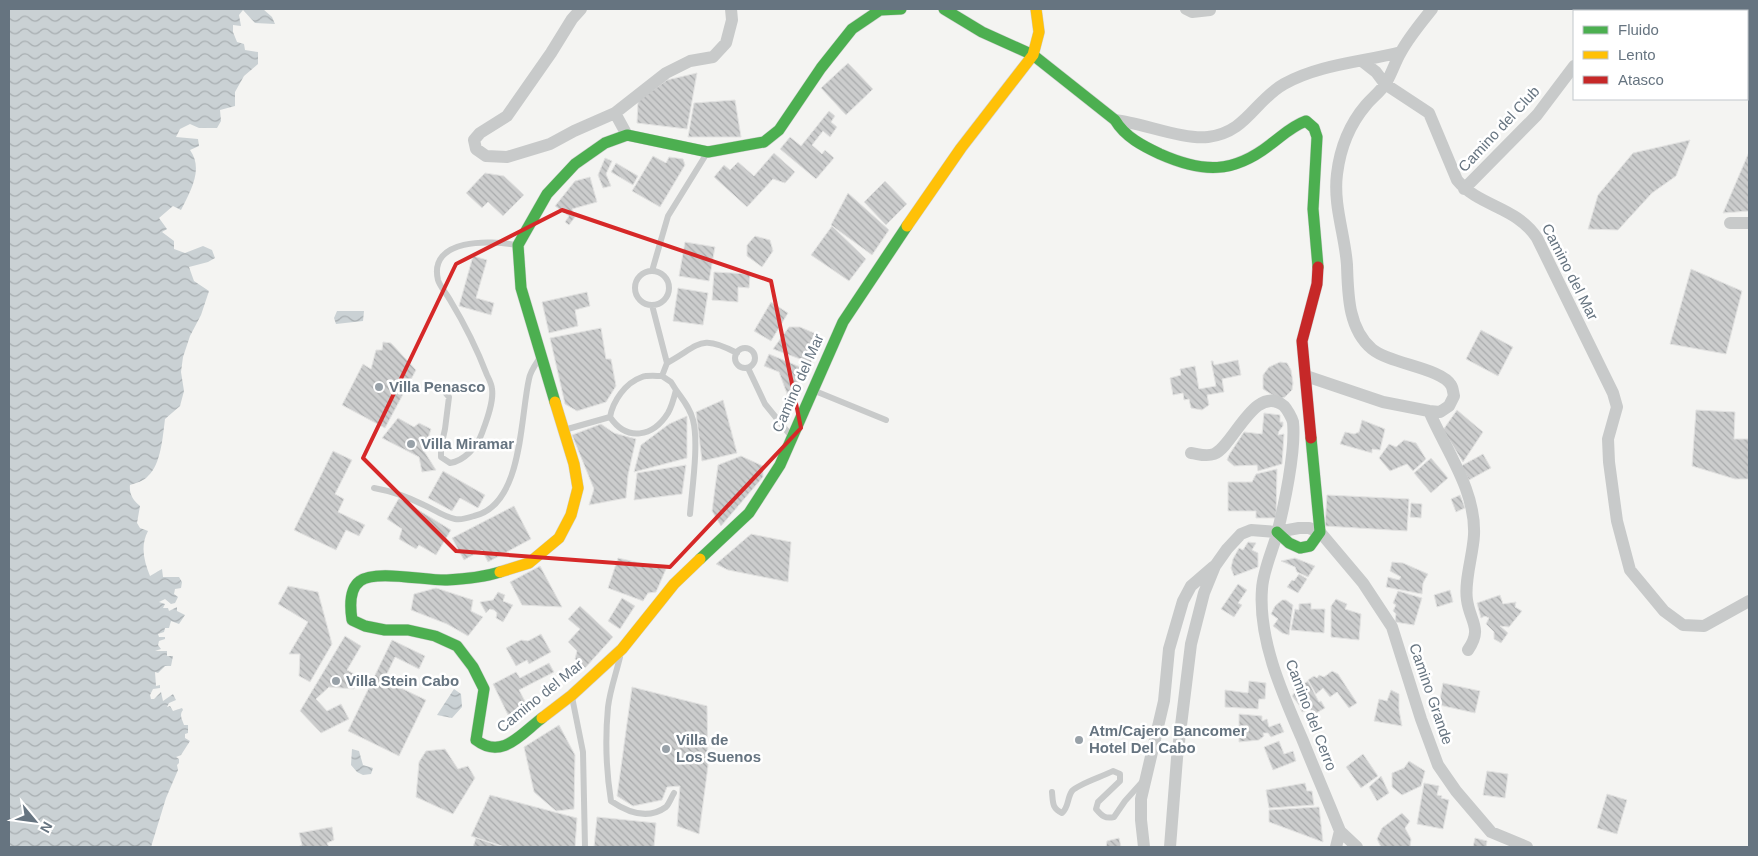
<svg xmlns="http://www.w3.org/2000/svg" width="1758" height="856" font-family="Helvetica,sans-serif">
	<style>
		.water { fill: url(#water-waves) }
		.building { fill: url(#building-back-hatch); stroke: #e3e3e2 }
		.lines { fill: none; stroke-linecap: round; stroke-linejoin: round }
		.fast-casing { stroke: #d0d0d0; stroke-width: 12 }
		.slow-casing { stroke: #d0d0d0; stroke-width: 12 }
		.jam-casing { stroke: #d0d0d0; stroke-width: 12 }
		.lane { stroke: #c8caca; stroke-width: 6 }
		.street { stroke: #c8caca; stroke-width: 12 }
		.fast { stroke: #4caf50; stroke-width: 11 }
		.slow { stroke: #ffc107; stroke-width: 11 }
		.jam { stroke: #c62828; stroke-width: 11 }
		.marked { fill: none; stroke: #d62828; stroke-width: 4; stroke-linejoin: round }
		.poi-dot { fill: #98a1a8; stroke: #fff; stroke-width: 2 }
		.labels { text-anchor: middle; stroke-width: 5; stroke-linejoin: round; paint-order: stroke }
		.street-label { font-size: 15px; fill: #667480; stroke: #fff }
		.poi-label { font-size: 15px; font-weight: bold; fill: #667480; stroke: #fff; text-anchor: start }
	</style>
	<defs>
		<pattern id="water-waves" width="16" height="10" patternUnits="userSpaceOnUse" patternTransform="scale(1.25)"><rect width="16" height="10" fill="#cad1d4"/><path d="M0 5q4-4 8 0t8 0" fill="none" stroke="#a8aeb1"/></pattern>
		<pattern id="building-back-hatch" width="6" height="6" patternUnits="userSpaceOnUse" patternTransform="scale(1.25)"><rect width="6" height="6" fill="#cccdcd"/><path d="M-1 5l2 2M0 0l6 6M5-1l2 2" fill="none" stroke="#a9abac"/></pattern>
	</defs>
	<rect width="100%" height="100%" fill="#f4f4f2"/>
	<path class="water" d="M9,9H263L272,17L275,24L255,23L243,10L239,15L241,26L233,25V32L237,42L244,44L245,50L258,52V64L244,76L235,92V106L220,110L221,121L217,128H199L190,124L180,129L176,137L198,139L199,146L190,150C204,169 190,192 181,210L173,206L159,218L167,229L162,232L174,241V249L185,253L203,246L212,250L215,258L208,262L189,267L194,281L209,291L201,315L190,336L183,357L181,372L184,391L180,406L165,419C163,435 161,465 148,476C144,481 136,483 130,485C129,494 133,500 140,506L137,523L140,528L148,531C140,546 144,561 150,576L162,569L163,577H179L182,582L181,588L175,589L174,594L178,597L175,603L171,604L165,599L159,602L165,604L163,608H168L169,611L177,607V611L185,615L179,624L171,621L169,628H165L164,632L158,634L159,637H165V639L159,641L158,645L161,649L155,651H167V656H173L171,666H165L158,673L155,672L156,686L160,685V688L153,689L150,695L151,699H154L161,692L163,701L173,694L176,700L169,703L167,707L170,706L173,711L182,708L183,710C179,715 182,719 184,725H188V733L185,734V738L190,741L181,755L176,757L179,759V763L177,765L178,770L166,798L151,847H9Z
		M337,311H364L363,321L336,324L334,318Z
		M454,689L461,694L462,707L452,718L437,715Z
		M352,749L359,751L363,765L373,768L371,774L363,775L357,772L351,765Z"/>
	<path class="building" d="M848,63L873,89L846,115L821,88Z
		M697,73L687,129L637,123L638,101L667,80Z
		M735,100L741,137H688L694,103Z
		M829,111L835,116L831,122L837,127L830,137L823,131L812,145L822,154L825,150L834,158L816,179L780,149L790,137L801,146Z
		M1690,140L1676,176L1652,193L1618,230L1588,229L1598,195L1633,153Z
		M1749,152V211L1723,213Z
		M774,153L795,172L785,183L773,179L747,207L714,177L724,165L730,170L738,162L754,176Z
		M653,156L666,163L669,157L683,159L685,165L660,207L632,191Z
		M605,158L612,161L606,174L611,186L603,188L598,175Z
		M616,163L638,176L633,185L611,172Z
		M485,173L504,176L524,195L503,216L488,202L482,208L466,193Z
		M590,177L597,202L572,209L575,217L569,225L565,222L569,216L555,206L575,181Z
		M885,181L907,204L886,225L864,202Z
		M848,193L889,230L872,255L831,225Z
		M832,226L866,259L849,281L811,255Z
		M755,236L770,240L773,251L762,267L747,256V245Z
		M685,242L715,247L709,281L679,276Z
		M473,256L487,260L476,298L494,303L491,315L459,306Z
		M1691,269L1742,291L1726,354L1670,344Z
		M714,272L750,274L749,288L738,287V302L712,300Z
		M678,288L708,293L703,325L673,321Z
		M587,292L590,306L575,310L578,326L549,333L542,302Z
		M771,302L788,313L771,341L754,331Z
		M789,327H800L814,333L818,342L811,363L773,349Z
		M601,328L606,359H611L616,386L606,402L577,411L565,404L550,338Z
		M1481,330L1513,347L1498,376L1466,359Z
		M383,342L391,343L416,370L385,428L342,405L363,364L371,369L376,350H382Z
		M769,354L805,369L790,402L779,372L764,366Z
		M1238,360L1241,375L1222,379L1224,392L1207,395L1209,405L1202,410L1191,408L1189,399L1184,400L1183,393L1173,395L1170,378L1181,375L1180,369L1195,366L1199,389L1216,386L1211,361H1213L1214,365Z
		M1280,362L1287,363L1291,370L1293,383L1292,390L1285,397L1279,399L1263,389V375L1269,367Z
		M723,400L737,453L702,461L696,412Z
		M1457,410L1483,432L1463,462L1443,430Z
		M1696,410L1735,412L1734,439H1749V479H1735L1692,466Z
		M1264,413L1280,415V422H1283V426L1279,431L1278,435L1284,434L1282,464L1258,471L1257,465L1234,466L1227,460L1229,455L1244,432L1262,434Z
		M687,416V458L634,472L641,445L669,424Z
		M398,418L414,427L419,423L431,429L424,451L436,470L422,472L419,457L382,438Z
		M1362,420L1385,429L1380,450L1372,449V453L1340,444L1345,432L1354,434L1359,432Z
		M601,424L614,433L636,439L628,475L626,498L589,505L594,489L572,435Z
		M1404,440L1416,443L1426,459L1413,471L1407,464L1390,471L1379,458L1389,444L1396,447Z
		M333,451L352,460L335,494L344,499L338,512L365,525L359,536L346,530L336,550L294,530Z
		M1483,454L1491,468L1469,480L1461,466Z
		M741,456L763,466V477L721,526L712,511L718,465Z
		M1431,458L1448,478L1431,493L1414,473Z
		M686,465L682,494L634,500L637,473Z
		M1277,469L1276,518H1256V511H1228V482H1252L1256,474Z
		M443,471L485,495L478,508L460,498L452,511L428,498Z
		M1327,495L1409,499L1407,531L1325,526Z
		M1460,495L1465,508L1456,512L1451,499Z
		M399,498L451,530L436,555L419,545L416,549L399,539L402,529L387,519Z
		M1411,503L1422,504L1421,518L1410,517Z
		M514,506L531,539L488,562L482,550L464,560L452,538Z
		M751,534L791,542L788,582L728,570L716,564Z
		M1248,542L1256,543L1252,550L1258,553V567L1234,576L1231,568L1233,559L1239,548L1243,550Z
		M618,558L666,569L656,592L648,593L643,601L608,588Z
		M1295,558L1315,566L1308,577L1297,572L1295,567L1281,561Z
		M1392,562L1403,563L1428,574L1423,583L1422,594L1386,587L1388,577L1399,580L1401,577L1390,571Z
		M540,566L562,607L522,605L510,582Z
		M1299,574L1307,579L1298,593L1287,587L1292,580L1294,581Z
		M1238,584L1247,590L1238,603L1242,605L1234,617L1221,609Z
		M288,586L318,592L332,644L310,682L299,676L300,654H289L308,622L278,604Z
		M436,588L473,600L471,611L483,617L468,636L447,624L411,610L414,594Z
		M1450,590L1453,602L1437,607L1434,595Z
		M1398,591L1422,598L1414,625L1395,622L1396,614L1393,611L1396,605L1393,603Z
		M498,592L505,595L503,601L513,605L503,622L496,618L497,613L494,610L490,609L486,613L480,602L493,600Z
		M1500,595L1503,604L1516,602L1515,607L1522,611L1509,627L1500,626L1508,633L1501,643L1494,639V632L1486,624L1489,618L1485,616L1481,618L1477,603Z
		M622,598L635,606L620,629L608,621Z
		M1336,599L1347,604L1345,609L1361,614L1359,640L1331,637V606Z
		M1282,600H1286L1293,605L1289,635L1282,633L1273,626L1278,619L1271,614L1275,606Z
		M1311,603V609H1325L1324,633L1291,630L1295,609L1299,610V604Z
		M580,606L613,637L585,668L575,659L577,651L568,642L580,629L568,619Z
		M541,634L551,652L529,664L527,660L516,666L506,648L521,640L528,641Z
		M345,636L361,646L347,670L356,675L354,689L329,687L316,699L327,711L341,704L349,719L321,733L300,711Z
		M392,640L425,656L419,669L395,657L384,680L426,700L399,756L348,731Z
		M549,663L554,672L519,690L527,705L508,715L493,684L516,672L520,678Z
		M1332,671L1338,674L1357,703L1349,708L1337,692L1330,697L1323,688L1316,694L1308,680L1314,676L1317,678L1319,675L1324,677Z
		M1249,681L1266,683L1265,699H1259L1258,709L1225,707V690L1248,693Z
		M1308,681L1319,702L1321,701L1325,708L1313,715L1310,709L1302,712L1299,705L1292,696L1295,692L1293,690L1295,685L1300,682L1302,685Z
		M1443,683L1480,691L1475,713L1439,705Z
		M632,687L707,706L708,766L699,834L677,826L680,786L667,787L662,800L633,806L617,796Z
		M1391,690L1399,694V710L1402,726L1374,721L1379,699L1387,701Z
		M1239,714L1262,716V721L1267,719L1269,727L1280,723L1284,732L1271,737L1268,733H1263L1264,736L1259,740L1239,742Z
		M559,725L575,755L574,809L556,811L534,792L524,747Z
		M1279,741L1284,754L1293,751L1296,761L1273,770L1264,747Z
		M445,749L458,769L468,766L475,778L453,814L416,797L419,762L426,751Z
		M1363,754L1378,776L1361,788L1346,767Z
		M1409,761L1425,771L1421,786L1402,795L1392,787V773L1404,768Z
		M1487,771L1508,774L1505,798L1483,795Z
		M1381,776L1389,793L1377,801L1369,787Z
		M1305,783L1307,791H1312L1314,805L1269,808L1266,790Z
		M1424,783L1439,786L1437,795L1442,796L1441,798L1449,800L1443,829L1417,824Z
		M1607,794L1627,800L1617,834L1597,828Z
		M490,795L577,818L575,847H505L471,836Z
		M1319,807L1323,842L1269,822V810Z
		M1402,813L1410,821L1405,828L1411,839L1410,847H1381L1377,839L1382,828Z
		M597,817L656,823L654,847H594Z
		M332,827L334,840L327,843L329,847H298L302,845L299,833Z
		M476,838L502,847H473Z
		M1119,838L1121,847H1106L1107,841Z
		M1475,838L1487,841L1486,847H1473Z"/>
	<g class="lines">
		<g class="fast-casing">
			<path id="fast" d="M944,9L982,32L1033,55L1115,120C1125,137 1143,146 1160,154C1203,173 1233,174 1271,144C1283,135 1292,126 1306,121L1314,128L1317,137L1313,209L1318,267
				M555,402L521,288L518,245L547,194L575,164L605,143L627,135L708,152L764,142L779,130L821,68L852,29L880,10L901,9
				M1277,532L1289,543L1300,548L1310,546L1320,532L1311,438
				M700,559L749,513L780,465L843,322L907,226
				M500,572C484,577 465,579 447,580C427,581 375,569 360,581C349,589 350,607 352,620L365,626L385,630H408L435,636L457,646L473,667L484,689L476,740C502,760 521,734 542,718"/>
		</g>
		<g class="slow-casing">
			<path id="slow" d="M907,226L961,148L1033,55L1039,32L1036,9
				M500,572L529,563L559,538L571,515L578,488L574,464L555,402
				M542,718L572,695L622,649L674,584L700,559"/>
		</g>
		<g class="jam-casing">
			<path id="jam" d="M1311,438L1302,341L1317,284L1318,267"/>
		</g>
		<path class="lane" d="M652,271L668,216L707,153
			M635 288a17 17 0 1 1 34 0a17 17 0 1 1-34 0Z
			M652,305L667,363L662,376
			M735 358a10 10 0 1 1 20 0a10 10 0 1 1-20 0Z
			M667,363C700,345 700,333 737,353
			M748,368L765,404L791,436
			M662,376L671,382L676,390C674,398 672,406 668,413C653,437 627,442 610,417C613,401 625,383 642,377C647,375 656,376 662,376Z
			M428,385L443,390L449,397L445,429L441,447V457L450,463C464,461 477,447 482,433C486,422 494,402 492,389C492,385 489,379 487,375C477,349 464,323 450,300C447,294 440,287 438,280C428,238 491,240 516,245
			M676,390C683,400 690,408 693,420C699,443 692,489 690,514
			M815,391L886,420
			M564,430L610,417
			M374,488C391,491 408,497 424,505C435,510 444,517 455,519C461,520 468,518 474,516C523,505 520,418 529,379C530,372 535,365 539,359
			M620,657C616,674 610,690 608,707C605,739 606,770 611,801C627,812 648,820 666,807C669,804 671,798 674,793
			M572,697L583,752L585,847
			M1052,792C1053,803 1052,808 1062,813C1069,807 1067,798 1072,791C1078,784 1104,776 1113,771L1120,774V781L1098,802L1096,809C1102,816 1105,819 1114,817L1125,801L1143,781"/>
		<path class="street" d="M581,9L572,19L551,53L507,116L480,133L474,140L476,149L486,156L507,157L550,144L574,131L615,113
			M1186,9L1192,12L1210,10
			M1747,33H1749
			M1362,61L1376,72L1385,84L1429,113L1457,180C1479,207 1516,206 1537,238L1613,393L1617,407L1608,439L1609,462L1617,521L1630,570L1664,611L1683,625L1704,626L1749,601
			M1115,120C1142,123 1183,140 1208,137C1247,132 1254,101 1284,84C1320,64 1363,62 1401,52
			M627,135L615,113L666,73L690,61L713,57L726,43L732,20L731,9
			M1464,189L1537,115L1574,66
			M1730,223H1749
			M1306,376L1383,402L1429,411L1440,412L1449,406L1454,396C1453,392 1453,388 1451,385C1441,368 1390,364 1372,349C1348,329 1348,294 1347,265C1345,235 1333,205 1337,174C1340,149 1349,125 1366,105C1372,98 1381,91 1386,83C1392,73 1395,62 1401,52C1409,37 1421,23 1432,9
			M1429,411C1446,451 1476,490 1474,535C1473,555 1464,581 1467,600C1470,622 1483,628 1468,650
			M1191,453C1199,454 1206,457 1214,454C1233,447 1255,382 1284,406C1287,409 1292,418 1293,422C1296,451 1284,506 1277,534C1272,552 1263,571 1262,589C1258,640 1283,695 1303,741C1315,771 1328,801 1340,831L1336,847
			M1340,831L1357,847
			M1144,847L1141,820V799L1164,701L1169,649L1183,601L1191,586L1213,567
			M1170,847L1177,758L1191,644L1204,593L1215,566L1227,549L1241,534L1251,530L1277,532L1299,528H1309L1320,532L1363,583L1392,627L1421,719L1438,765L1456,791L1491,832L1527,847"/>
		<use href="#fast" class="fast"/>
		<use href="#slow" class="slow"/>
		<use href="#jam" class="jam"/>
	</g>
	<path class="marked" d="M562,210L771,281L801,428L670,567L456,551L363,458L456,264Z"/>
	<g class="poi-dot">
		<circle cx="379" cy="387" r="5"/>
		<circle cx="411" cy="444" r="5"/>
		<circle cx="336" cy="681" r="5"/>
		<circle cx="1079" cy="740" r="5"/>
		<circle cx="666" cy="749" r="5"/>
	</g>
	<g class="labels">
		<g class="street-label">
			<text transform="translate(1499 129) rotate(-47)" y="5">Camino del Club</text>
			<text transform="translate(1570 272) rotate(63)" y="5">Camino del Mar</text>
			<text transform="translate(798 383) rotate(-66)" y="5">Camino del Mar</text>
			<text transform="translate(1431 694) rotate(71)" y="5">Camino Grande</text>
			<text transform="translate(540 696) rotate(-39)" y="5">Camino del Mar</text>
			<text transform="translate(1311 715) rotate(69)" y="5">Camino del Cerro</text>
		</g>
		<g class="poi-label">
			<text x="389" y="392">Villa Penasco</text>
			<text x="421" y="449">Villa Miramar</text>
			<text x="346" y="686">Villa Stein Cabo</text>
			<text x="1089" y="736">Atm/Cajero Bancomer<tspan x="1089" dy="17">Hotel Del Cabo</tspan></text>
			<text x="676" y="745">Villa de<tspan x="676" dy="17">Los Suenos</tspan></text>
		</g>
	</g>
	<rect width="1758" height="856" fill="none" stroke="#667480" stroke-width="20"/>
	<rect x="1573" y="10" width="175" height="90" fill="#ffffff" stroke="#c2c7cc"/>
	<rect x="1583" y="26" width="25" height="8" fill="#4caf50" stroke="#c2c7cc"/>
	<text x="1618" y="35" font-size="15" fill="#667480">Fluido</text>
	<rect x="1583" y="51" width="25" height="8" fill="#ffc107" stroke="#c2c7cc"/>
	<text x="1618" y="60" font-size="15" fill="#667480">Lento</text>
	<rect x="1583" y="76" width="25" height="8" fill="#c62828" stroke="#c2c7cc"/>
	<text x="1618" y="85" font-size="15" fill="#667480">Atasco</text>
	<g transform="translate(35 821) rotate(119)" stroke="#ffffff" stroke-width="4" paint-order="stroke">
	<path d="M0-4L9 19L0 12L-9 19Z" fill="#667480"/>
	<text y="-8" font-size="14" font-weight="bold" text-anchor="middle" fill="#667480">N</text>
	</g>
</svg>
